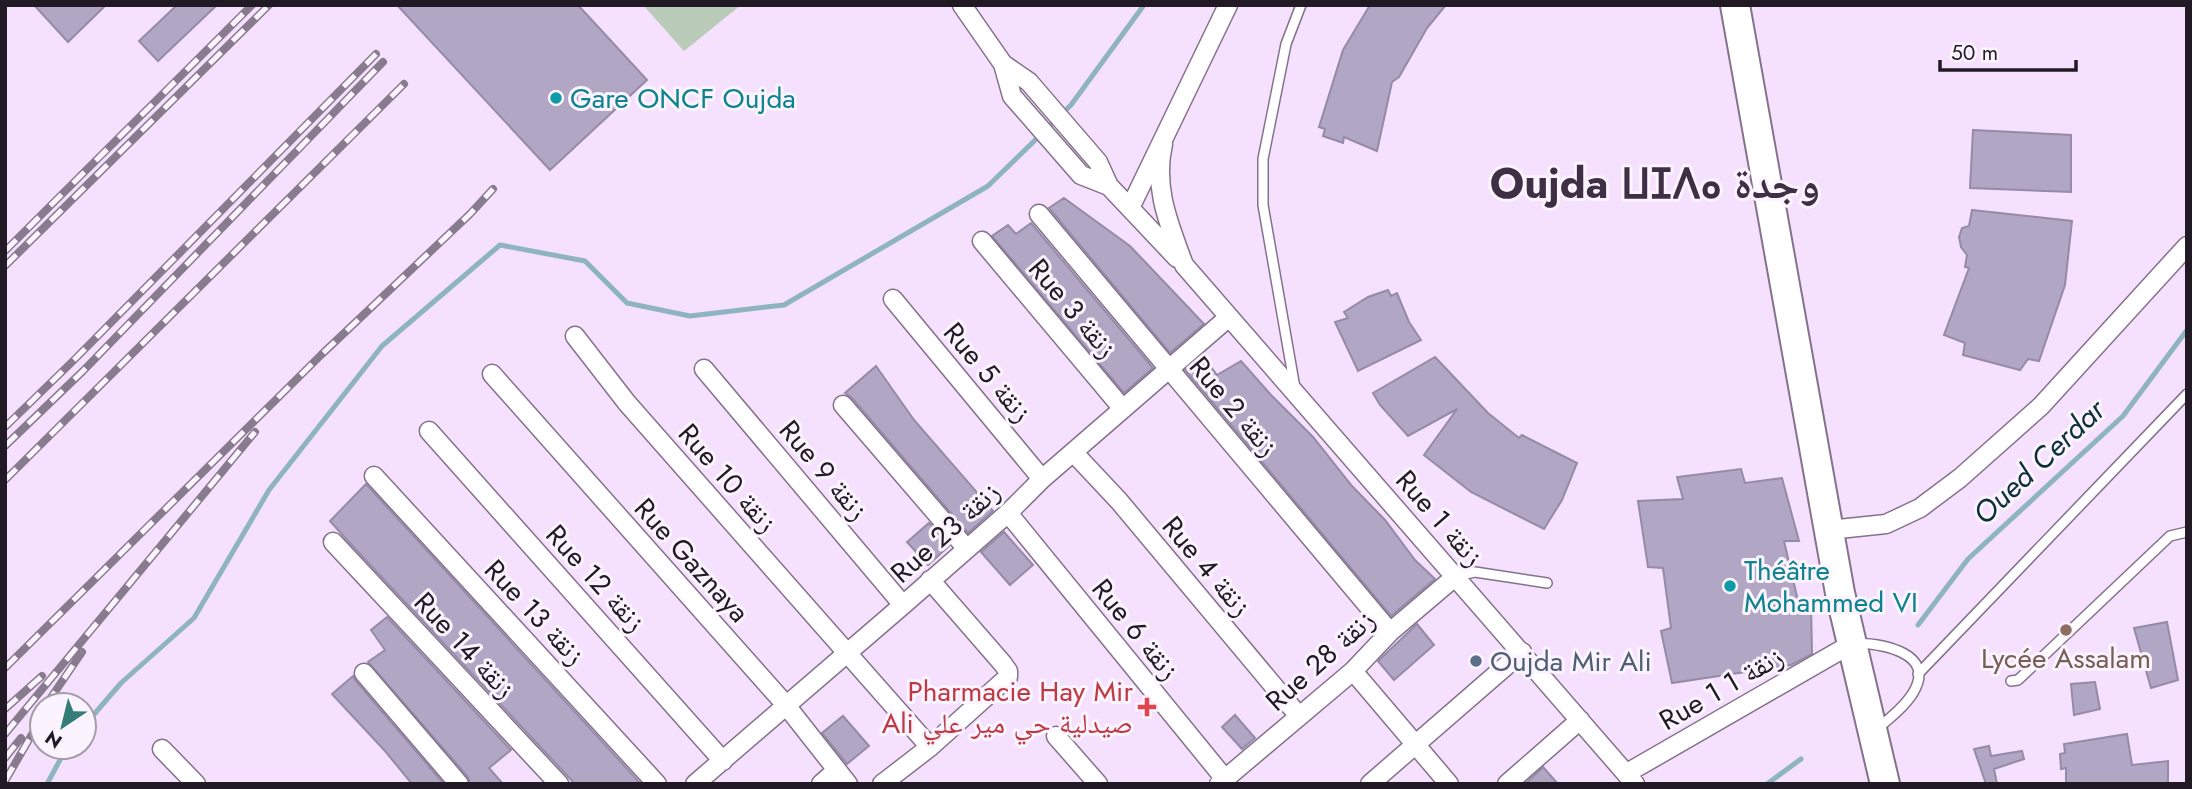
<svg xmlns="http://www.w3.org/2000/svg" width="2192" height="789" font-family="Jost,'Noto Naskh Arabic','Noto Sans Tifinagh',sans-serif">
	<style>
		.green { fill: #baccb9 }
		.lines { fill: none; stroke-linecap: round; stroke-linejoin: round }
		.stream { stroke: #8eb3c1; stroke-width: 5 }
		.building { fill: #b1a6c4; stroke: #958aa7; stroke-width: 2 }
		.service-casing { stroke: #84728b; stroke-width: 12 }
		.minor-casing { stroke: #84728b; stroke-width: 21 }
		.primary-casing { stroke: #84728b; stroke-width: 32 }
		.service { stroke: #fff; stroke-width: 9 }
		.minor { stroke: #fff; stroke-width: 18 }
		.primary { stroke: #fff; stroke-width: 28 }
		.rail-casing { stroke: #897b8e; stroke-width: 8 }
		.rail { stroke: #fbf3fe; stroke-width: 5; stroke-dasharray: 16; stroke-linecap: butt }
		.culture-dot { fill: #0f9aa8; stroke: #fbf3fe; stroke-width: 2.5 }
		.education-dot { fill: #8d6e63; stroke: #fbf3fe; stroke-width: 2.5 }
		.service-dot { fill: #5c6f8a; stroke: #fbf3fe; stroke-width: 2.5 }
		.health-dot { fill: #e0444e; stroke: #fbf3fe; stroke-width: 2.5 }
		.labels { text-anchor: middle; stroke-width: 6; stroke-linejoin: round; paint-order: stroke }
		.culture-label { font-size: 28px; fill: #0d838f; stroke: #fbf3fe; text-anchor: start }
		.street-label { font-size: 28px; fill: #211a24; stroke: #fbf3fe }
		.education-label { font-size: 28px; fill: #785e54; stroke: #fbf3fe }
		.service-label { font-size: 28px; fill: #4e5e75; stroke: #fbf3fe; text-anchor: start }
		.health-label { font-size: 28px; fill: #be3a42; stroke: #fbf3fe; text-anchor: end }
		.water-label { font-size: 30px; font-style: italic; fill: #0c303b; stroke: #fbf3fe }
		.town-label { font-size: 42px; font-weight: bold; fill: #3f2f45; stroke: #fbf3fe }
	</style>
	<rect width="100%" height="100%" fill="#f5e0fd"/>
	<path class="green" d="M643,5H741L684,51Z"/>
	<g class="lines">
		<path class="stream" d="M1918,625L1968,559L2123,416L2187,330
			M84,726L121,683L194,618L269,490L382,346L500,245L585,261L627,303L690,316L784,305L988,186L1071,105L1144,5
			M47,784L67,747
			M1767,784L1801,759"/>
	</g>
	<path class="building" d="M34,5H106L68,42Z
		M177,5H217L158,61L139,41Z
		M397,5H578L647,80L550,170Z
		M1370,5H1446L1427,28L1399,77L1392,82L1377,151L1344,137L1343,143L1323,136L1325,129L1319,127L1343,50Z
		M1973,130L2071,135V192L1970,188Z
		M1064,198L1130,246L1204,324L1170,353L1049,208Z
		M1972,210L2072,221L2065,285L2039,361L2028,359L2020,370L1963,355L1965,343L1944,335L1969,268L1965,267L1967,255L1961,247L1959,237L1962,228L1969,226Z
		M1031,223L1153,368L1124,393L992,236L1008,225L1016,234Z
		M1388,290L1391,296L1397,293L1409,322L1421,340L1358,371L1335,322L1348,318L1344,312L1368,297Z
		M1202,355L1217,375L1241,361L1271,395L1313,437L1352,486L1385,520L1415,560L1435,579L1391,616L1185,370Z
		M1435,357L1488,413L1519,438L1522,435L1577,463L1562,500L1544,529L1471,492L1424,455L1457,409L1408,436L1380,405L1373,393Z
		M876,366L914,420L993,511L968,533L852,398L845,393Z
		M1741,469L1745,483L1782,478L1799,541H1784L1799,605L1811,604L1812,654L1791,665L1672,683L1661,631L1671,628L1663,568L1648,567L1638,501L1683,499L1677,477Z
		M366,484L641,784H575L347,540L330,521Z
		M929,523L949,546L928,565L907,542Z
		M1004,532L1033,565L1010,585L981,552Z
		M387,617L511,750L489,768L503,784H470L468,777L368,662L385,650L371,630Z
		M2167,622L2178,680L2151,688L2134,628Z
		M1417,624L1434,645L1394,680L1378,661Z
		M353,676L355,680L444,784H412L385,751L332,694Z
		M2095,682L2100,709L2074,715L2071,684Z
		M1235,715L1255,738L1242,749L1222,727Z
		M843,716L869,746L847,764L822,733Z
		M2127,734L2132,765L2168,761V784H2066V768L2061,769L2060,754L2065,753L2064,744Z
		M1989,746L1991,756L2022,751L2024,759L1994,769L1997,784H1986L1974,749Z
		M1543,767L1558,784H1525Z"/>
	<g class="lines">
		<g class="service-casing">
			<path id="service" d="M1295,388L1263,205V159L1286,44L1301,5
				M1456,576L1475,572L1547,583
				M1856,643C1883,644 1937,653 1913,693C1904,707 1890,718 1877,729
				M1918,674L2187,394
				M2011,681L2018,680L2170,536L2187,532"/>
		</g>
		<g class="minor-casing">
			<path id="minor" d="M962,5L1003,64L1029,82L1098,162L1109,186L1177,258
				M1003,64L1012,96L1081,175L1109,186
				M1163,144C1153,188 1169,224 1184,265L1635,784
				M1130,208L1228,5
				M1039,214L1390,632
				M982,241L1123,409
				M893,299L1042,479
				M575,336L627,403L930,747
				M704,369L903,605
				M492,374L785,704L848,784
				M843,405L967,549
				M429,431L723,761
				M1073,452L1119,501L1298,715
				M374,476L657,784
				M1008,513L1225,779
				M1829,530L1886,524L1920,508L1960,478L2041,406L2187,246
				M333,542L559,784
				M1353,671L1449,784
				M364,673L459,784
				M1056,736L1098,784
				M162,749L196,784
				M1627,773L1853,643
				M695,784L903,605L1008,513L1042,479L1229,317
				M821,784L837,770
				M882,784L930,747L1008,677V671L1003,664L930,580
				M1219,784L1353,671L1390,632L1456,576
				M1370,784L1522,652
				M1507,784L1580,720"/>
		</g>
		<g class="primary-casing">
			<path id="primary" d="M1735,5L1840,593L1885,784"/>
		</g>
		<use href="#service" class="service"/>
		<use href="#minor" class="minor"/>
		<use href="#primary" class="primary"/>
		<g class="rail-casing">
			<path id="rail" d="M5,251L252,5
				M5,266L269,5
				M5,427L72,362L376,54
				M5,446L83,371L383,62
				M5,480L404,84
				M5,668L321,355L470,214L493,189
				M46,705L82,652
				M5,709L42,676
				M5,734L255,432
				M5,758L21,738
				M5,781L42,717"/>
		</g>
		<use href="#rail" class="rail"/>
	</g>
	<g class="culture-dot">
		<circle cx="556" cy="98" r="7"/>
		<circle cx="1730" cy="586" r="7"/>
	</g>
	<circle class="education-dot" cx="2066" cy="630" r="7"/>
	<circle class="service-dot" cx="1476" cy="661" r="7"/>
	<path class="health-dot" d="M1143.5 696.5h7v7h7v7h-7v7h-7v-7h-7v-7h7z"/>
	<g class="labels">
		<g class="culture-label">
			<text x="570" y="108">Gare ONCF Oujda</text>
			<text x="1744" y="580">Théâtre<tspan x="1744" dy="32">Mohammed VI</tspan></text>
		</g>
		<g class="street-label">
			<text transform="translate(1073 308) rotate(50)" y="10">Rue 3 زنقة</text>
			<text transform="translate(988 372) rotate(50)" y="10">Rue 5 زنقة</text>
			<text transform="translate(1234 406) rotate(50)" y="10">Rue 2 زنقة</text>
			<text transform="translate(824 470) rotate(50)" y="10">Rue 9 زنقة</text>
			<text transform="translate(728 478) rotate(49)" y="10">Rue 10 زنقة</text>
			<text transform="translate(1440 518) rotate(49)" y="10">Rue زنقة 1</text>
			<text transform="translate(945 532) rotate(-42)" y="10">Rue 23 زنقة</text>
			<text transform="translate(692 560) rotate(48)" y="10">Rue Gaznaya</text>
			<text transform="translate(1207 566) rotate(50)" y="10">Rue 4 زنقة</text>
			<text transform="translate(596 578) rotate(48)" y="10">Rue 12 زنقة</text>
			<text transform="translate(535 612) rotate(47)" y="10">Rue 13 زنقة</text>
			<text transform="translate(1136 629) rotate(51)" y="10">Rue 6 زنقة</text>
			<text transform="translate(465 645) rotate(47)" y="10">Rue 14 زنقة</text>
			<text transform="translate(1320 660) rotate(-42)" y="10">Rue 28 زنقة</text>
			<text transform="translate(1721 688) rotate(-30)" y="10">Rue 1 زنقة 1</text>
		</g>
		<g class="education-label">
			<text x="2066" y="668">Lycée Assalam</text>
		</g>
		<g class="service-label">
			<text x="1490" y="671">Oujda Mir Ali</text>
		</g>
		<g class="health-label">
			<text x="1133" y="701">Pharmacie Hay Mir<tspan x="1133" dy="32">Ali صيدلية حي مير علي</tspan></text>
		</g>
		<g class="water-label">
			<text transform="translate(2039 462) rotate(-43)" y="10">Oued Cerdar</text>
		</g>
		<g class="town-label">
			<text x="1655" y="198">Oujda ⵡⵊⴷⴰ وجدة</text>
		</g>
	</g>
	<rect width="2192" height="789" fill="none" stroke="#211a24" stroke-width="14"/>
	<g transform="translate(63 726) rotate(215)"><circle r="33" fill="#fbf3fe" stroke="#a49ca7" stroke-width="2"/>
	<path d="M0-5L12 26L0 18L-12 26Z" fill="#347c78"/>
	<text y="-10" font-size="19" font-weight="bold" text-anchor="middle" fill="#211a24">N</text>
	</g>
	<path d="M1940 60v10h136v-10" fill="none" stroke="#211a24" stroke-width="3.5"/>
	<text x="1951" y="60" font-size="21" fill="#211a24" stroke="#fbf3fe" stroke-width="5" paint-order="stroke">50 m</text>
</svg>
